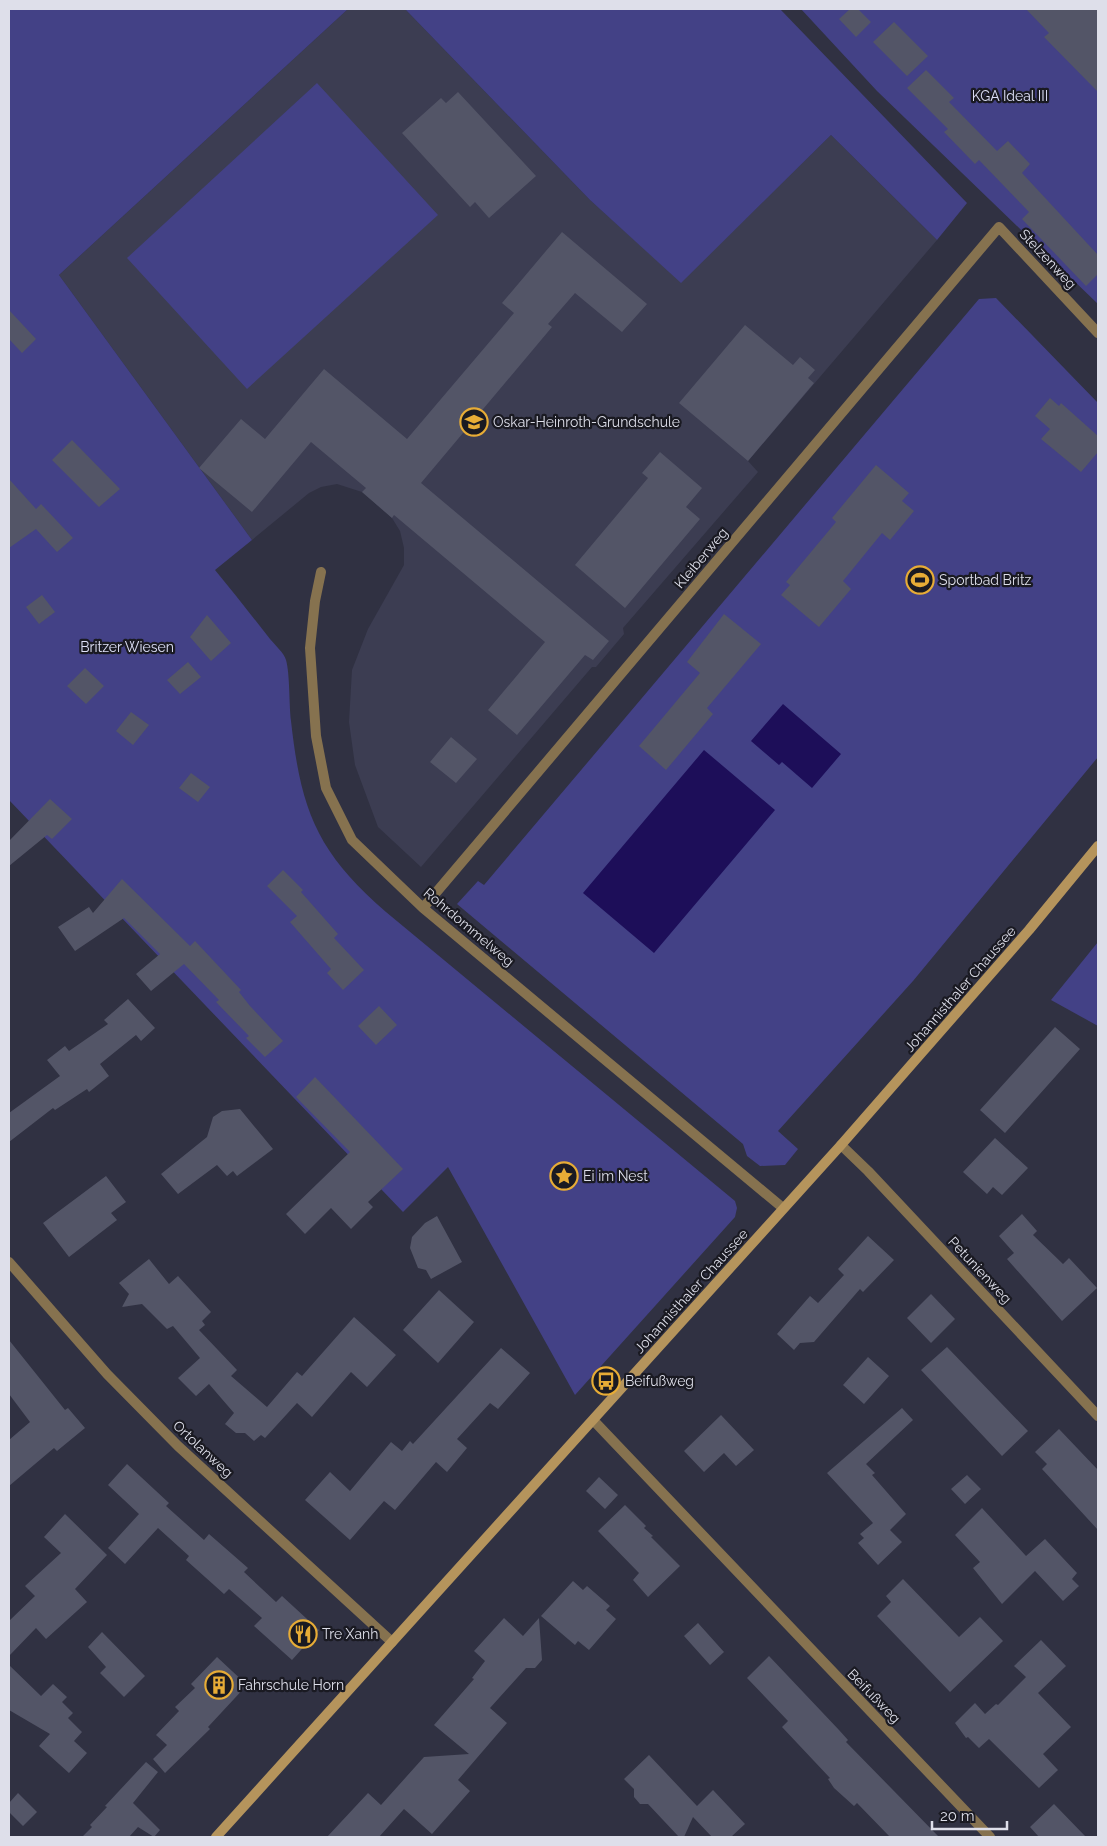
<svg xmlns="http://www.w3.org/2000/svg" width="1107" height="1846" font-family="Raleway,sans-serif">
	<style>
		.built { fill: #3c3d52 }
		.green { fill: #434186 }
		.water { fill: #1d0e59 }
		.building { fill: #535567 }
		.lines { fill: none; stroke-linecap: round; stroke-linejoin: round }
		.street { stroke: #86724f; stroke-width: 10 }
		.secondary { stroke: #b5945c; stroke-width: 10 }
		.labels { text-anchor: middle; stroke-width: 4.5; stroke-linejoin: round; paint-order: stroke }
		.park-label { font-size: 14px; fill: #dee0f7; stroke: #1a1a22 }
		.street-label { font-size: 14px; fill: #dedfea; stroke: #1a1a22 }
		.poi-label { font-size: 14px; fill: #dedfea; stroke: #1a1a22; text-anchor: start }
	</style>
	<rect width="100%" height="100%" fill="#303142"/>
	<path class="built" d="M348,9H405L590,200L681,282L831,135L937,240L748,461L758,472L623,628L624,634L596,667H592L421,867L378,827L355,765L349,722L352,670L368,629L404,565V548L400,531L392,518L362,492L337,484L321,487L309,493L252,540L59,275Z"/>
	<path class="green" d="M9,9H348L59,275L252,540L215,570C234,593 252,616 270,639C275,645 284,653 286,660C290,674 289,704 291,721C301,811 317,852 386,912L735,1201L737,1208L735,1217L575,1395L448,1167L403,1212L9,800Z
		M405,9H780L967,203L937,240L831,135L681,283L590,200Z
		M801,9H1098V304L877,91Z
		M317,83L438,215L247,389L127,258Z
		M996,298L1098,403V757L913,981L778,1131L798,1149L785,1165L760,1166L747,1156L743,1144L457,904L478,881L484,885L979,299Z
		M1098,942V1026L1051,1000Z"/>
	<path class="water" d="M783,704L841,754L812,788L782,762L779,765L751,741Z
		M704,750L775,810L654,953L583,893Z"/>
	<path class="building" d="M850,9H858L871,22L856,37L839,19Z
		M1026,9H1098V92L1044,37L1049,33Z
		M894,22L928,56L907,76L873,42Z
		M926,70L954,98L949,102L997,151L1008,141L1030,164L1022,173L1098,255V274L1086,286L1022,219L1029,212L979,160L975,164L944,132L948,129L907,88Z
		M458,92L536,176L489,218L475,202L470,207L402,133L441,98L446,103Z
		M562,232L647,304L622,332L575,293L548,324L552,327L421,483L609,641L593,660L585,655L517,735L488,710L545,642L394,515L392,518L362,492L366,488L311,442L252,512L199,468L241,419L265,439L324,369L407,439L514,313L502,303Z
		M9,310L36,339L22,353L9,339Z
		M745,325L793,365L800,357L815,370L808,378L814,383L748,461L679,403Z
		M1050,398L1059,406L1061,403L1098,436V452L1081,472L1041,439L1050,429L1035,416Z
		M72,440L120,489L99,507L52,460Z
		M660,452L702,488L686,507L700,519L625,608L575,565L648,478L642,473Z
		M876,465L909,493L902,501L914,511L890,540L882,533L843,581L851,589L819,627L781,595L790,585L786,582L836,522L832,518Z
		M9,479L36,509L41,504L73,538L57,552L36,529L9,548Z
		M42,595L55,612L39,624L26,607Z
		M724,614L761,644L707,708L713,714L666,770L639,746L700,673L687,662Z
		M207,615L231,643L211,661L190,637Z
		M188,662L201,677L180,694L167,680Z
		M85,668L104,686L86,704L67,686Z
		M131,712L149,725L133,745L116,731Z
		M451,737L477,759L456,783L430,762Z
		M191,773L210,787L198,802L179,788Z
		M50,799L72,819L52,839L47,835L9,866V841Z
		M283,870L303,890L301,892L338,934L334,938L364,970L343,990L327,973L331,969L290,922L297,916L267,886Z
		M122,879L190,946L195,941L241,990L239,992L250,1006L283,1041L265,1057L246,1038L249,1036L216,1002L219,1000L184,964L151,991L136,974L160,954L124,918L75,951L58,927L89,907L93,913Z
		M128,999L155,1028L141,1041L136,1035L100,1064L109,1076L89,1092L87,1089L55,1110L53,1108L9,1142V1113L60,1076L47,1060L65,1046L69,1051L108,1024L104,1020Z
		M379,1006L397,1025L376,1045L358,1026Z
		M1055,1027L1080,1049L1005,1133L980,1110Z
		M315,1077L403,1169L368,1202L373,1207L351,1229L331,1208L305,1234L286,1214L350,1152L296,1097Z
		M240,1109L273,1149L237,1176L233,1171L227,1176L217,1165L178,1194L161,1174L207,1137L213,1117L222,1111Z
		M995,1138L1028,1168L1002,1195L993,1187L987,1194L963,1172Z
		M106,1176L126,1202L111,1213L117,1220L69,1257L43,1223Z
		M1022,1214L1037,1231L1033,1235L1063,1264L1069,1258L1097,1288L1062,1321L1007,1259L1014,1253L999,1236Z
		M437,1216L462,1262L431,1279L426,1270L418,1268L410,1248L412,1237L425,1223Z
		M868,1236L894,1260L863,1292L860,1289L814,1342L800,1343L794,1350L777,1334L810,1296L818,1303L844,1275L838,1269Z
		M149,1259L169,1284L178,1276L211,1312L202,1321L205,1325L199,1330L237,1370L231,1376L267,1407L297,1372L302,1376L354,1317L396,1355L367,1387L351,1372L312,1417L297,1403L265,1438L261,1435L254,1441L245,1433H236L225,1424L234,1413L209,1384L196,1396L178,1378L200,1358L173,1326L167,1329L142,1304L122,1307L129,1294L119,1283Z
		M439,1290L474,1322L438,1363L403,1330Z
		M931,1294L955,1319L931,1343L907,1318Z
		M9,1340L65,1410L68,1408L85,1428L57,1451L54,1448L9,1486V1440L30,1422L9,1394Z
		M947,1347L1028,1431L1002,1456L921,1370Z
		M501,1348L530,1373L498,1409L490,1403L457,1439L467,1448L447,1472L436,1462L395,1510L384,1501L350,1540L305,1500L330,1472L350,1491L391,1442L402,1451L410,1441L413,1444Z
		M868,1357L889,1376L864,1404L843,1385Z
		M902,1408L913,1420L866,1464L875,1473L872,1475L906,1514L890,1530L902,1542L878,1565L858,1543L864,1538L860,1534L873,1523L827,1473Z
		M721,1415L754,1450L736,1466L724,1453L704,1472L684,1451Z
		M1059,1429L1098,1470V1530L1042,1469L1047,1464L1035,1452Z
		M127,1464L169,1503L166,1506L204,1540L209,1534L248,1568L244,1572L276,1602L282,1596L319,1630L292,1660L254,1626L262,1618L229,1589L224,1594L186,1560L189,1556L158,1528L125,1564L108,1548L139,1514L108,1485Z
		M967,1475L981,1489L965,1504L951,1489Z
		M599,1477L618,1495L605,1509L586,1491Z
		M625,1505L646,1526L644,1528L653,1536L651,1537L680,1566L648,1597L633,1580L639,1573L598,1531Z
		M982,1508L1026,1556L1045,1539L1077,1573L1072,1579L1079,1586L1063,1601L1035,1571L1002,1604L973,1568L980,1562L955,1535Z
		M65,1514L107,1555L75,1589L87,1602L46,1639L36,1628L9,1656V1621L35,1596L25,1586L61,1553L44,1537Z
		M903,1579L959,1637L980,1617L1003,1641L950,1692L877,1616L891,1602L886,1596Z
		M573,1581L583,1590L587,1586L610,1606L606,1610L616,1619L589,1650L578,1641L575,1645L541,1616Z
		M504,1618L523,1636L539,1618L542,1660L535,1668H526L490,1708L507,1723L458,1780L470,1791L432,1834L404,1809L379,1837H327L368,1793L381,1805L424,1757L469,1754L434,1725L474,1679L472,1678L485,1661L474,1651Z
		M698,1623L724,1652L710,1665L684,1636Z
		M102,1632L145,1676L124,1697L100,1673L106,1667L88,1647Z
		M1041,1640L1066,1666L1038,1693L1071,1727L1043,1754L1058,1770L1039,1788L989,1739L979,1748L968,1737L966,1738L955,1723L975,1703L985,1714L996,1704L998,1705L1026,1677L1014,1666Z
		M769,1656L839,1730L848,1740L846,1742L939,1837H890L857,1803L854,1806L834,1788L828,1779L830,1778L782,1727L788,1721L747,1678Z
		M217,1657L247,1685L208,1727L210,1729L165,1773L153,1759L167,1745L156,1735L179,1711L175,1707L195,1688L191,1684Z
		M9,1665L41,1696L53,1684L67,1697L62,1702L73,1713L68,1718L82,1732L74,1741L87,1753L69,1773L39,1746L50,1734L9,1710Z
		M649,1755L697,1806L713,1790L745,1824L731,1837H712L693,1817L684,1837H679L648,1804H640L634,1797V1789L624,1779Z
		M146,1762L158,1772L133,1803L160,1830L154,1837L138,1827L129,1837H82L92,1827L90,1825L107,1807L105,1806Z
		M18,1793L37,1812L23,1826L9,1812V1803Z
		M1054,1804L1086,1837H1039L1030,1827Z"/>
	<g class="lines">
		<path class="street" d="M321,572L315,601L310,648L316,736L326,788L352,840L423,908L783,1208
			M423,908L999,227L1098,333
			M841,1145L868,1171L1098,1416
			M9,1262L107,1374L178,1446L392,1642
			M594,1421L990,1837"/>
		<path class="secondary" d="M216,1837L841,1145L1029,930L1098,846"/>
	</g>
	<defs>
		<g id="school-ring" transform="scale(1.4375)"><circle r="9.5" fill="#1a1a22" stroke="#e7ac36" stroke-width="1.5"/><path d="M0-5L7-2L0 1L-7-2ZM-4 1L0 2.5L4 1V4Q0 6-4 4Z" fill="#e7ac36"/></g>
		<g id="stadium-ring" transform="scale(1.4375)"><circle r="9.5" fill="#1a1a22" stroke="#e7ac36" stroke-width="1.5"/><path d="M0-5a6.5 5 0 1 0 0 10a6.5 5 0 1 0 0-10ZM-3.5-1.8h7v3.6h-7Z" fill="#e7ac36"/></g>
		<g id="sight-ring" transform="scale(1.4375)"><circle r="9.5" fill="#1a1a22" stroke="#e7ac36" stroke-width="1.5"/><path d="M0-6L1.8-2.2L6-1.7L2.9 1.2L3.7 5.4L0 3.3L-3.7 5.4L-2.9 1.2L-6-1.7L-1.8-2.2Z" fill="#e7ac36"/></g>
		<g id="bus-ring" transform="scale(1.4375)"><circle r="9.5" fill="#1a1a22" stroke="#e7ac36" stroke-width="1.5"/><path d="M-5-6H5V4H4V6H2V4H-2V6H-4V4H-5ZM-3.5-4V0h7V-4ZM-3.5 1.2v1.5H-2V1.2ZM2 1.2v1.5H3.5V1.2Z" fill="#e7ac36"/></g>
		<g id="restaurant-ring" transform="scale(1.4375)"><circle r="9.5" fill="#1a1a22" stroke="#e7ac36" stroke-width="1.5"/><path d="M-5-6h1v4h1v-4h1v4h1v-4h1v5L-1.5 .5V6h-2V.5L-5-1ZM5-6V6H3V1.5H1.5Q1.5-4 5-6Z" fill="#e7ac36"/></g>
		<g id="building-ring" transform="scale(1.4375)"><circle r="9.5" fill="#1a1a22" stroke="#e7ac36" stroke-width="1.5"/><path d="M-4-6H4V6H1V3H-1V6H-4ZM-2.5-4.3h1.7v1.8h-1.7ZM.8-4.3h1.7v1.8H.8ZM-2.5-1h1.7V.8h-1.7ZM.8-1h1.7V.8H.8Z" fill="#e7ac36"/></g>
	</defs>
	<g fill-rule="evenodd">
		<use href="#school-ring" x="474" y="422"/>
		<use href="#stadium-ring" x="920" y="580"/>
		<use href="#sight-ring" x="564" y="1176"/>
		<use href="#bus-ring" x="606" y="1381"/>
		<use href="#restaurant-ring" x="303" y="1634"/>
		<use href="#building-ring" x="219" y="1685"/>
	</g>
	<g class="labels">
		<g class="park-label">
			<text x="1010" y="101">KGA Ideal III</text>
			<text x="127" y="652">Britzer Wiesen</text>
		</g>
		<g class="street-label">
			<text transform="translate(1048 259) rotate(47)" y="5">Stelzenweg</text>
			<text transform="translate(701 558) rotate(-50)" y="5">Kleiberweg</text>
			<text transform="translate(469 927) rotate(40)" y="5">Rohrdommelweg</text>
			<text transform="translate(960 989) rotate(-49)" y="5">Johannisthaler Chaussee</text>
			<text transform="translate(980 1270) rotate(47)" y="5">Petunienweg</text>
			<text transform="translate(691 1291) rotate(-48)" y="5">Johannisthaler Chaussee</text>
			<text transform="translate(203 1449) rotate(43)" y="5">Ortolanweg</text>
			<text transform="translate(874 1696) rotate(46)" y="5">Beifußweg</text>
		</g>
		<g class="poi-label">
			<text x="493" y="427">Oskar-Heinroth-Grundschule</text>
			<text x="939" y="585">Sportbad Britz</text>
			<text x="583" y="1181">Ei im Nest</text>
			<text x="625" y="1386">Beifußweg</text>
			<text x="322" y="1639">Tre Xanh</text>
			<text x="238" y="1690">Fahrschule Horn</text>
		</g>
	</g>
	<rect width="1107" height="1846" fill="none" stroke="#dedfea" stroke-width="20"/>
	<path d="M932 1821v8h75v-8" fill="none" stroke="#dedfea" stroke-width="2.5"/>
	<text x="940" y="1821" font-size="15" fill="#dedfea" stroke="#1a1a22" stroke-width="4" paint-order="stroke">20 m</text>
</svg>
